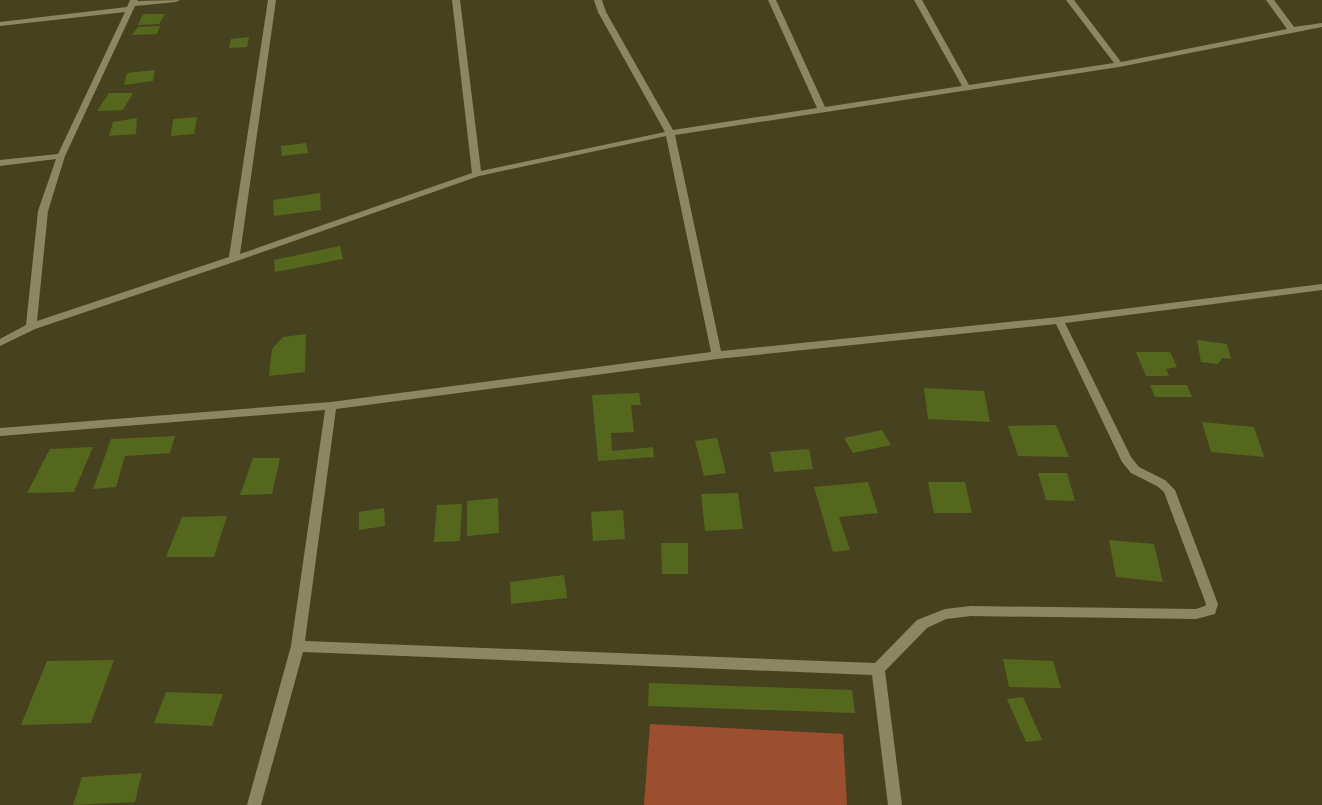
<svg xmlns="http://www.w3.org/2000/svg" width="1322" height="805" font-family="Georgia,serif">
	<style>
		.green { fill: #9c4f2f }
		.building { fill: #55671d }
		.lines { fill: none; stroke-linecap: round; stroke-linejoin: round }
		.minor { fill: #8c8763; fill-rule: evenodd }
	</style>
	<rect width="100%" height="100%" fill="#464220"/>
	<path class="green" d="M650,724L843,734L847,805H644Z"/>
	<path class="building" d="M143,14H165L159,24L138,25Z
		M160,26L157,34L132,35L138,27Z
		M249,37L247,47L229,48L231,39Z
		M155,70L153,81L124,85L127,73Z
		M109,93H133L123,110L97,111Z
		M197,117L194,134L171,136L173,119Z
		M137,118L136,134L109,136L113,122Z
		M306,143L308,153L282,156L281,146Z
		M320,193L321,210L274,216L273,200Z
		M340,246L343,259L275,272L274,260Z
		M306,334L305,372L269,376L272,349L283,337Z
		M1197,340L1227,344L1231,359L1222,358L1218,364L1201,362Z
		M1136,352H1170L1177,367L1166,369L1169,376H1146Z
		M1150,385H1187L1192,397H1155Z
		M924,388L984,391L990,422L928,419Z
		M639,393L641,405H631L634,432L611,433L612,451L653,447L654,457L598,461L592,395Z
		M1202,422L1254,427L1264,457L1211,452Z
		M1056,425L1069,457L1018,456L1008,426Z
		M882,430L891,445L853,453L844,438Z
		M175,436L170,453L125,456L116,487L93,489L111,439Z
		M717,438L726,473L704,476L695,441Z
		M93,447L74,492L27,493L50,449Z
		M809,449L813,469L774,472L770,452Z
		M253,458H280L272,494L240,495Z
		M1038,473H1067L1075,501L1046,500Z
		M868,482L878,513L839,517L850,550L833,552L814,487Z
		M928,482H965L972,513H934Z
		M738,493L743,529L705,531L701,494Z
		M498,498L499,533L467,536V501Z
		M462,504L460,541L434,542L437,505Z
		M384,508L385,526L359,530V512Z
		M623,510L625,539L593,541L591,512Z
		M227,516L214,557H166L182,517Z
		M1109,540L1154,544L1163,582L1116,577Z
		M661,543H688V574H662Z
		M564,575L567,598L511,604L510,582Z
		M1003,659L1053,661L1061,688L1009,687Z
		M114,660L91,723L21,725L47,661Z
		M649,683L852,690L855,713L648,706Z
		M166,692L223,694L212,726L154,723Z
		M1023,697L1042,740L1026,742L1007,699Z
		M142,773L135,802L73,805L82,777Z"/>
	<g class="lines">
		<path class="minor" d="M130,0H138L137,1L180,0L176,2L135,6L65,156L48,211L37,321L229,257L268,0H276L240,254L472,173L452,0H460L481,171L665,132L598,12L594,0H602L606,12L673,130L817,108L768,0H776L825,107L962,86L914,0H922L969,85L1114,63L1066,0H1074L1121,62L1287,29L1266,0H1274L1294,27L1322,23V27L1119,67L675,135L721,351L1059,317L1322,284V290L1065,323L1131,457L1139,467L1165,480L1175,490L1218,604L1215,614L1196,619L971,616L946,619L927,628L885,671L902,805H888L872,675L303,652L261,805H247L291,646L325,410L0,436V428L331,402L711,352L666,136L479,176L237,261L35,329L0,346V339L26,325L38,211L56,159L0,166V160L58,154L125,12L0,26V22L127,7ZM1056,324L1122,462L1131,473L1157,486L1164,492L1206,604L1205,606L1196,609L971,606L945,609L917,620L875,663L305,641L336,409L717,359Z"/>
	</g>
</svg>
